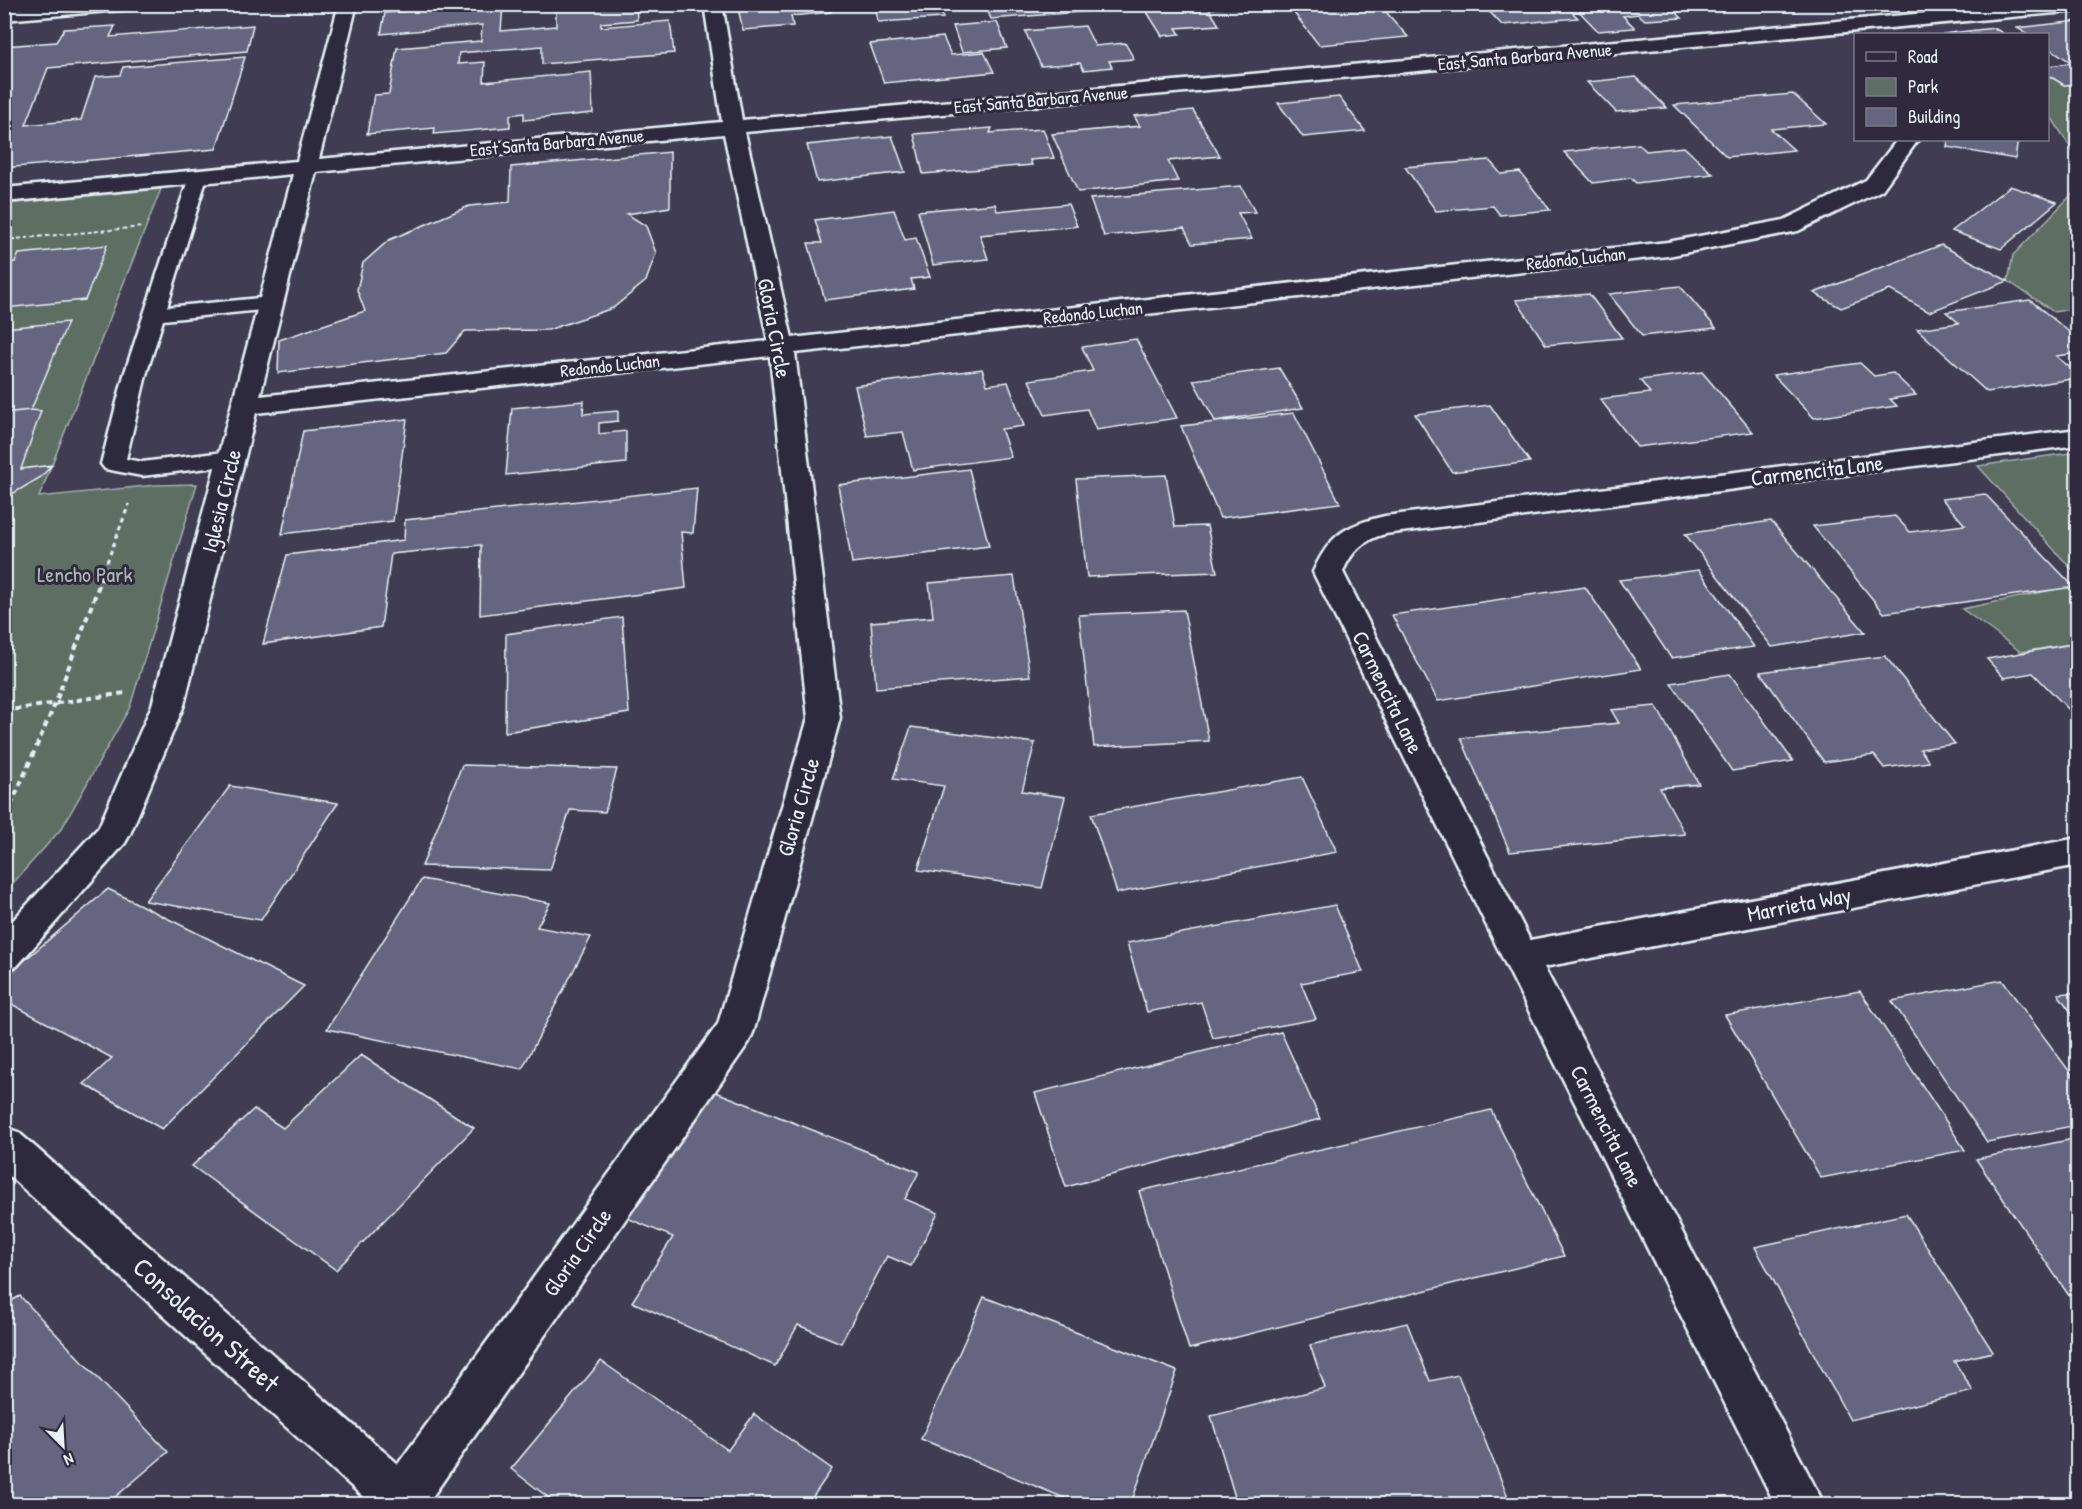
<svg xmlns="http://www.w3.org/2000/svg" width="2082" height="1509" font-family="'Patrick Hand',sans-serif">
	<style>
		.green { fill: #5e6e64; stroke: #a3b0ae; stroke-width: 1.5 }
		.building { fill: #66657f; stroke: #e8f1f8; stroke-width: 1.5 }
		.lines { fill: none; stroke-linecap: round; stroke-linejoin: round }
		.service-casing { stroke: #e8f1f8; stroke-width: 5 }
		.minor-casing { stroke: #e8f1f8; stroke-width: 5 }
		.path-far2 { stroke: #e8f1f8; stroke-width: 2; stroke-dasharray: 4 3; stroke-linecap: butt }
		.path-far1 { stroke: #e8f1f8; stroke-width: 3; stroke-dasharray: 4.5 4; stroke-linecap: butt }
		.path { stroke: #e8f1f8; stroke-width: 4; stroke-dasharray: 6 4.5; stroke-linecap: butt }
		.service { fill: #2f2a3d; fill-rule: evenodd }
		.minor { fill: #2f2a3d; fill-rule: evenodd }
		.labels { text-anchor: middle; stroke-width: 6; stroke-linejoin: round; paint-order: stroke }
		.far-street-label { font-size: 18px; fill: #e8f1f8; stroke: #2f2a3d }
		.street-label { font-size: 22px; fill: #e8f1f8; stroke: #2f2a3d }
		.park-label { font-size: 22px; fill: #aab6b5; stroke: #2f2a3d }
		.near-street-label { font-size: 27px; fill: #e8f1f8; stroke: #2f2a3d }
	</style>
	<rect width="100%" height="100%" fill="#403c51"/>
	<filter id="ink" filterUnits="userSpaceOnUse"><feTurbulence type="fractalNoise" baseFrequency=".0167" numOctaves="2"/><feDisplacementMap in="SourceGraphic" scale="12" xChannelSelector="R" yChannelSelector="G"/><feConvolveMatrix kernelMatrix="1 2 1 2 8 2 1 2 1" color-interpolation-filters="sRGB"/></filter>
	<g filter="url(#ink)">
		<path class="green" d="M2048,75L2064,85L2077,84V158L2048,112Z
			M161,189L39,497L156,485L197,484L130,707L62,828L5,892V204Z
			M2077,189V308L2054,312L2008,281L2013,255Z
			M2077,452H2078L2077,575L1978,466Z
			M2077,585V643L2021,652L1962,609Z"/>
		<path class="building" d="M490,4H503L501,31L556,26V4H636L637,20L601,23V27L670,21L674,53L542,64V46L459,53L458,64L485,62L484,82L591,72L593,113L524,120V113L510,115V127L434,134L435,128L367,134L374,95L389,94L397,48L481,41L482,25L381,34L385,13Z
			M737,4H829L831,12L791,16L793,26L743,30Z
			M875,4H939L943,18L878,22Z
			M985,4H1142L1143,7L991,19Z
			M1142,4H1254L1209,9L1219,25L1176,28L1180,34L1162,36Z
			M1287,4H1379L1408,37L1319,45Z
			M1482,4H1564L1578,18L1502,25Z
			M1572,4H1700L1703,7L1673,9L1682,18L1645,20L1638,14L1623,16L1635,28L1598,31Z
			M2078,21V84L2064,85L2048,75V66L2072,63L2048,47V34H2028L2017,28Z
			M997,22L1007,48L962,52L953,26Z
			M253,25L247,51L48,68L26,125L81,120L95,77L120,75L123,67L245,57L216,149L4,168V46L56,42L64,29L115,26L110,37Z
			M1085,26L1095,46L1125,43L1134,59L1109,61L1112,67L1084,70L1080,63L1041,66L1025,31Z
			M1994,28L2004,34H1942Z
			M943,37L951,55L984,52L994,72L884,83L870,44Z
			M1636,77L1667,108L1616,112L1587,82Z
			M1793,94L1826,124L1771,129L1794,150L1727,157L1674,105Z
			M1339,97L1365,131L1303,137L1278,103Z
			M1193,110L1220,156L1168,161L1178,181L1078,192L1052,134L1140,126L1134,116Z
			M992,128L990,133L1043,129L1054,158L1030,160L1032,165L923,174L914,134Z
			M892,136L905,172L817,182L807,145Z
			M1948,140H2018L2015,159L1947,147Z
			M1639,144L1646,151L1684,147L1713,174L1636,183L1631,178L1593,183L1564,152Z
			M670,152V207L627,214L646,226L656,253L646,281L613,308L548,330L465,331L446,353L278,373L279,340L365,311L357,290L363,263L389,240L469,206L510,202L511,167Z
			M1489,160L1501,174L1520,172L1550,210L1500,215L1493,206L1436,211L1405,167Z
			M1241,186L1255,212L1238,213L1252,239L1192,244L1184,228L1104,236L1090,199Z
			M2010,186L2057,202L2001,249L1952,231Z
			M995,204L997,211L1068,204L1077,226L980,235L988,259L933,265L918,211Z
			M894,210L905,240L916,238L930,277L911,279L914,289L825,300L808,243H822L815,220Z
			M107,245L85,300L4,308V263L15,262L19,254Z
			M1941,245L2008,281L1929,312L1890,290L1841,308L1814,293Z
			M1680,286L1716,328L1642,336L1609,294Z
			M1589,294L1622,338L1546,345L1516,300Z
			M2030,300L2078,339V353L2056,356L2078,374V378L1987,392L1917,329L1959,323L1946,312Z
			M68,322L31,410L4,413V328Z
			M1136,339L1177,418L1096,430L1087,409L1045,415L1029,380L1093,371L1082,347Z
			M1860,363L1874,376L1893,373L1916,395L1890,399L1897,406L1814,418L1773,375Z
			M1279,368L1303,408L1215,421L1193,380Z
			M982,369L987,385L1008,382L1024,426L1001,429L1011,457L913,470L903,432L867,436L855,386Z
			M1702,372L1753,432L1637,447L1600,399L1650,393L1640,380Z
			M584,401L583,414L618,411V421L599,423V434L626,431V463L506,475L512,408Z
			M1490,405L1530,462L1452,472L1415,414Z
			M31,410L41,411L21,469L52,465L41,477L4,499V413Z
			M1294,413L1340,503L1220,518L1181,426Z
			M407,419L393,521L282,534L303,431Z
			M969,469L989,546L852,563L838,485Z
			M1166,475L1175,527L1207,526L1217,572L1087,577L1076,479Z
			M697,488L693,533L681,532L686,588L480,615L481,545L391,554L381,627L263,644L287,555L404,540L405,520Z
			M1985,494L2074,587L1884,613L1813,526L1895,516L1910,532L1965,525L1942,499Z
			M1771,521L1865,632L1772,647L1685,534Z
			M1699,570L1754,647L1671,658L1619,580Z
			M1014,576L1030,676L876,688L871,622L933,617L929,583Z
			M1585,587L1641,669L1438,701L1392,615Z
			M1184,610L1209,741L1094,747L1079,615Z
			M622,617L629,713L505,732L506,634Z
			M2078,643V719L2033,673L2004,678L1987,659Z
			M1885,656L1955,744L1920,749L1929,762L1884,768L1874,755L1824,762L1760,672Z
			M1730,674L1793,761L1732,771L1671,683Z
			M1656,706L1699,784L1660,788L1685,834L1510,852L1461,738L1619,723L1611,710Z
			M911,727L1035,743L1022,791L1065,797L1042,888L918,870L944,786L893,779Z
			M462,765L617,769L605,812L570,810L550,870L422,866Z
			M1302,777L1337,852L1117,893L1091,814Z
			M230,786L338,803L261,920L145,901Z
			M422,879L550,903L537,927L591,937L522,1069L327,1029Z
			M108,889L304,986L162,1129L84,1084L112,1058L4,1000V978Z
			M1335,905L1363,972L1301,983L1316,1019L1213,1038L1201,1002L1147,1012L1127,943Z
			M2002,980L2078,1083V1125L1987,1142L1892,1001Z
			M1860,991L1965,1150L1821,1178L1725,1015Z
			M2078,992V1022L2058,994Z
			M1281,1032L1320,1119L1066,1187L1035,1093Z
			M361,1055L474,1128L336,1270L192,1166L254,1109L283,1128Z
			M711,1090L919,1172L905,1199L938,1213L911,1266L887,1256L841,1343L798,1325L775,1366L632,1302L673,1237L627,1218Z
			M1491,1110L1564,1256L1189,1349L1139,1191Z
			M2078,1138V1309L1976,1159Z
			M1906,1214L1993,1352L1954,1361L1973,1391L1850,1420L1755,1247Z
			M20,1296L168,1452L107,1504H4V1305Z
			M984,1297L1177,1371L1131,1504H1079L921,1439Z
			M1407,1323L1430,1381L1458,1375L1511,1504H1237L1211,1416L1325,1388L1310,1345Z
			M601,1361L728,1450L754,1414L832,1469L808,1504H557L511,1469Z"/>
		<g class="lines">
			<g class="service-casing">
				<path id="service" d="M70,4H140L132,9L4,20V10Z
					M198,171L205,173L207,177L167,307L271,297L278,299L281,303L278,307L271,309L163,320L146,375L126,459L142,462L232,451L240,453L244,458L240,463L232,465L142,476L105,469L101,464L124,375L189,177L191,173Z"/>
			</g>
			<g class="minor-casing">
				<path id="minor" d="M339,4H357L319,159L722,122L704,4H722L742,120L2026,4H2078V11L745,132L792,338L1668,242L1784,220L1866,180L1897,140H1918L1882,190L1798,231L1668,256L795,353L840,718L754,1030L749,1042L430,1500L432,1504H371L4,1171V1127L18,1132L398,1464L718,1024L808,718L770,356L256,413L184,705L130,834L125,843L17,966L4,970V930L99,827L152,705L293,174L4,202V188L297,161ZM724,134L768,341L260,396L316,172Z
					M2078,429V445L1385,534C1363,540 1351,552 1343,572L1530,940L2078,838V865L1544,967L1824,1504H1775L1502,957L1313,572C1330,534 1346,525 1385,516Z"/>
			</g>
			<path class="path-far2" d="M4,240L142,227"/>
			<path class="path-far1" d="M101,578L129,504"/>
			<path class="path" d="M4,711L125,693
				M4,813L11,805L55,704L102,577"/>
			<use href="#service" class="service"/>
			<use href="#minor" class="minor"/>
		</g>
	</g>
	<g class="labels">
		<g class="far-street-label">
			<text transform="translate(1525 57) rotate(-5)" y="6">East Santa Barbara Avenue</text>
			<text transform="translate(1041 100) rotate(-5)" y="6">East Santa Barbara Avenue</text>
			<text transform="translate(557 143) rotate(-5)" y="6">East Santa Barbara Avenue</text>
			<text transform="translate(1576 259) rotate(-6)" y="6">Redondo Luchan</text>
			<text transform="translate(1093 313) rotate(-6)" y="6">Redondo Luchan</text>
			<text transform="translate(610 366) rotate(-6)" y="6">Redondo Luchan</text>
		</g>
		<g class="street-label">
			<text transform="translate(775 328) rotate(79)" y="8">Gloria Circle</text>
			<text transform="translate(1817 470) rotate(-7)" y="8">Carmencita Lane</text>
			<text transform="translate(221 501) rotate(-76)" y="8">Iglesia Circle</text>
			<text transform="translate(1388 692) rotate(64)" y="8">Carmencita Lane</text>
			<text transform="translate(798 807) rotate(-74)" y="8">Gloria Circle</text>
			<text transform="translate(1799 904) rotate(-11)" y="8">Marrieta Way</text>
			<text transform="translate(1607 1126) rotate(63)" y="8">Carmencita Lane</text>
			<text transform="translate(577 1252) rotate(-55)" y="8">Gloria Circle</text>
		</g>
		<g class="park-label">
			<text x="85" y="582">Lencho Park</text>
		</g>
		<g class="near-street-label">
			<text transform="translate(206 1325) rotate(42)" y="9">Consolacion Street</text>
		</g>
	</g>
	<rect width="2082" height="1509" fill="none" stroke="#2f2a3d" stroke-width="24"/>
	<rect x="12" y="12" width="2058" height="1485" fill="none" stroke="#e8f1f8" stroke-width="2" filter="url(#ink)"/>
	<rect x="1854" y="33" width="195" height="108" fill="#2f2a3d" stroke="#797a88" stroke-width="1.5"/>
	<rect x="1866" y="52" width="30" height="9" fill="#2f2a3d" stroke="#797a88" stroke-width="1.5"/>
	<text x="1908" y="63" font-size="18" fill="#e8f1f8">Road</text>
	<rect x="1866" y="78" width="30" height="18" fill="#5e6e64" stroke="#797a88" stroke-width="1.5"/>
	<text x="1908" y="93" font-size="18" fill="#e8f1f8">Park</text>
	<rect x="1866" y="108" width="30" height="18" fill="#66657f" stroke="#797a88" stroke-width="1.5"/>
	<text x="1908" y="123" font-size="18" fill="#e8f1f8">Building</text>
	<g transform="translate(63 1446) rotate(156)" stroke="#2f2a3d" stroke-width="4.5" paint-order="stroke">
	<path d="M0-4.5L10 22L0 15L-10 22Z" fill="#e8f1f8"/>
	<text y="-9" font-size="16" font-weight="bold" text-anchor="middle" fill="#e8f1f8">N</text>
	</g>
</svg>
